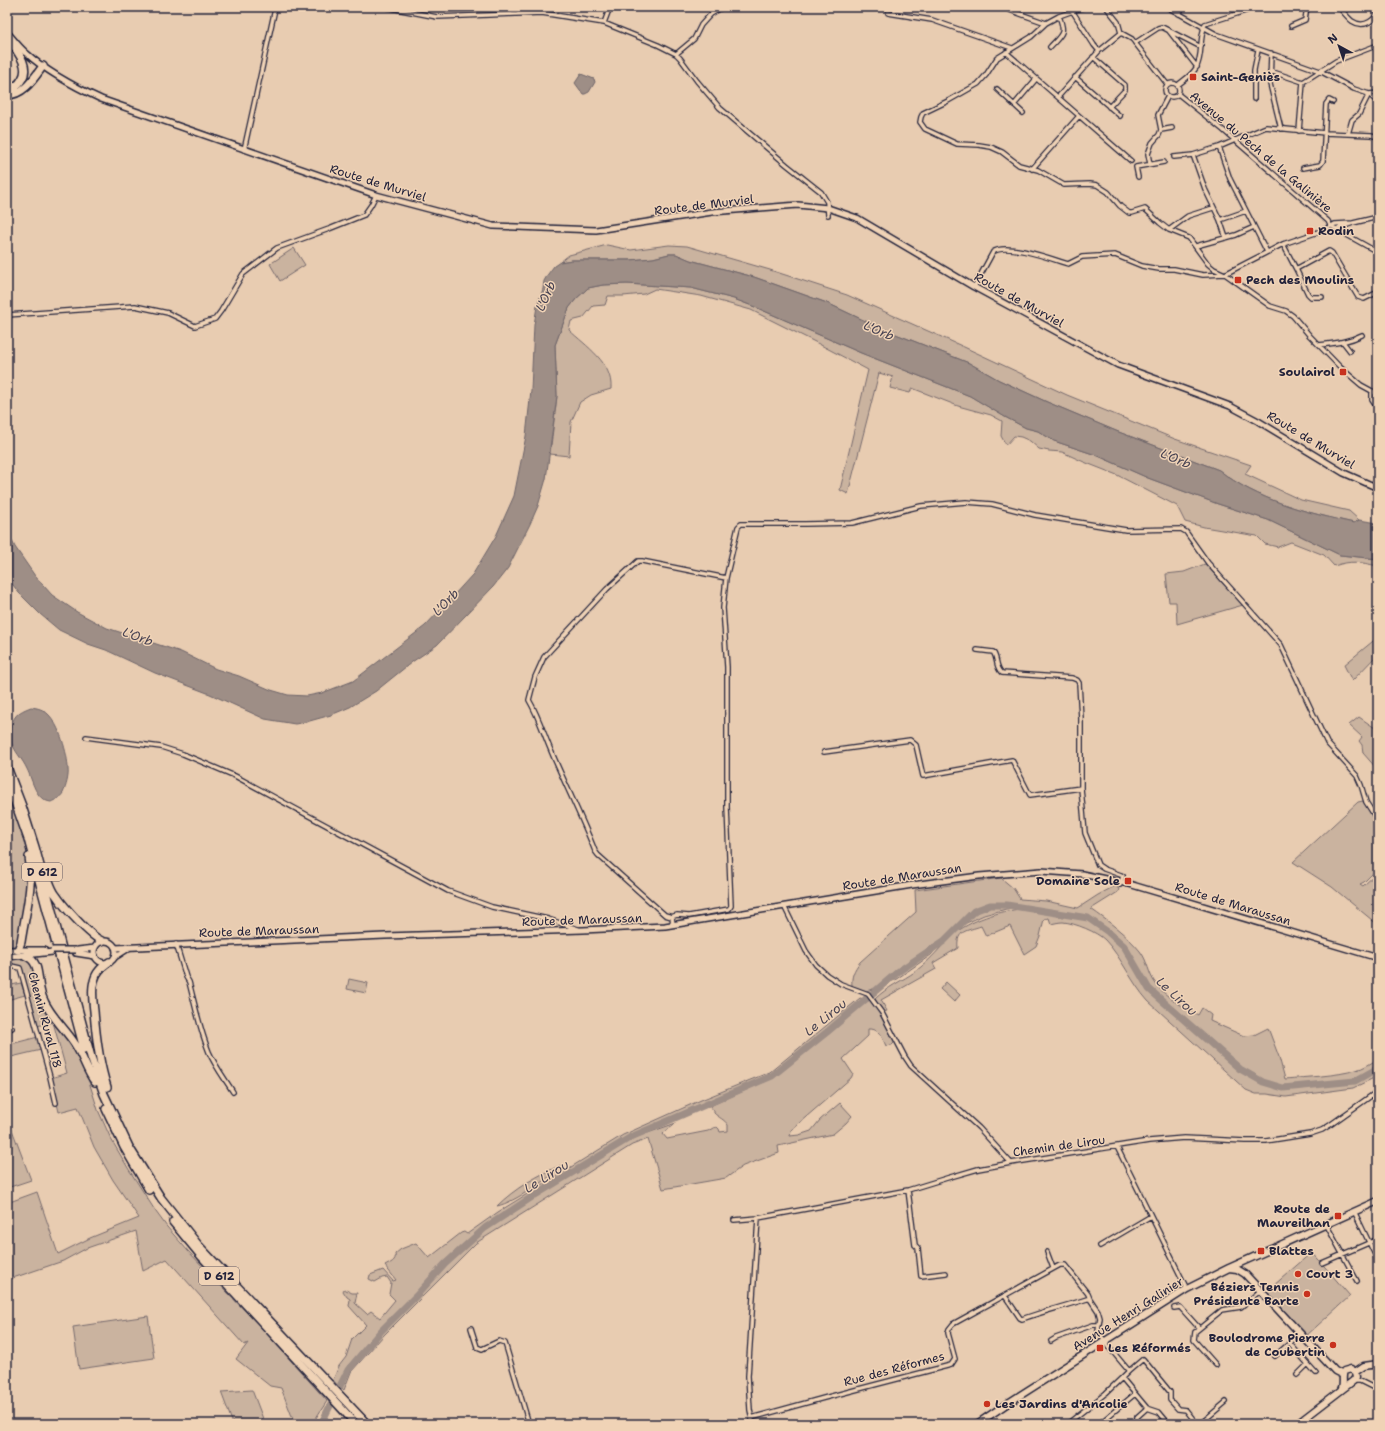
<svg xmlns="http://www.w3.org/2000/svg" width="1385" height="1431" font-family="'Shantell Sans',sans-serif">
	<style>
		.green { fill: #cab39f; stroke: #766a6d }
		.water { fill: #9e8e86; stroke: #6c6368 }
		.lines { fill: none; stroke-linecap: round; stroke-linejoin: round }
		.river { stroke: #9e8e86; stroke-width: 7 }
		.street-casing { stroke: #22223b; stroke-width: 6 }
		.secondary-casing { stroke: #22223b; stroke-width: 8 }
		.primary-casing { stroke: #22223b; stroke-width: 9 }
		.highway-casing { stroke: #22223b; stroke-width: 10 }
		.street { stroke: #f0d3b6; stroke-width: 3.5 }
		.secondary { stroke: #f0d3b6; stroke-width: 5 }
		.primary { stroke: #f0d3b6; stroke-width: 6 }
		.highway { stroke: #f0d3b6; stroke-width: 7 }
		.secondary-bridge-casing { stroke: #22223b; stroke-width: 8; stroke-linecap: butt }
		.secondary-bridge { stroke: #f0d3b6; stroke-width: 5 }
		.poi-dot { fill: #c8321e; stroke: #f0d3b6; stroke-width: 1.5 }
		.labels { text-anchor: middle; stroke-width: 3; stroke-linejoin: round; paint-order: stroke }
		.shield { fill: #f0d3b6; stroke: #605760; stroke-width: 1 }
		.shield-label { font-size: 11px; font-weight: bold; fill: #22223b }
		.poi-label { font-size: 12px; font-weight: bold; fill: #22223b; stroke: #f0d3b6; text-anchor: start }
		.street-label { font-size: 12px; fill: #22223b; stroke: #f0d3b6 }
		.water-label { font-size: 13px; font-style: italic; fill: #474252; stroke: #f0d3b6 }
	</style>
	<rect width="100%" height="100%" fill="#e8ccb1"/>
	<filter id="ink" filterUnits="userSpaceOnUse"><feTurbulence type="fractalNoise" baseFrequency=".025" numOctaves="2"/><feDisplacementMap in="SourceGraphic" scale="8" xChannelSelector="R" yChannelSelector="G"/><feConvolveMatrix kernelMatrix="1 2 1 2 8 2 1 2 1" color-interpolation-filters="sRGB"/></filter>
	<g filter="url(#ink)">
		<path class="green" d="M607,245L631,250L669,245L687,246L770,270L847,295L964,347L1067,395L1175,439L1251,465L1245,474L1301,500L1349,511L1359,520L1354,523C1308,513 1256,500 1219,470L1116,431L1047,402L999,380L969,363L878,327L827,303L754,277L690,260L676,254H669L653,258L630,260H572L560,262L569,255Z
			M294,248L305,265L280,281L270,264Z
			M627,284L691,288L734,299L755,307L861,353L970,396L1005,417L1026,428L1038,431L1054,441L1096,455L1148,478L1218,504L1268,520L1340,555L1378,559V566C1359,562 1352,560 1334,566L1324,555L1291,542L1278,547L1265,544L1257,536L1204,527L1185,522L1177,506L1117,475L1084,462L1062,452L1049,451L1039,449L1030,441L1021,437L1014,436L1006,445L1001,436L1002,421L991,415L958,406L912,388L910,393L890,388L893,377L879,373L848,494L840,490L868,370L817,343L751,310L701,296L655,289L644,294L623,296H608L605,305L593,306L583,318L571,321L569,330C586,346 613,363 611,389L591,395L580,402L571,422L569,456L550,454L557,396L555,345L569,308L576,299L588,288L603,285Z
			M1205,564L1243,605L1177,624L1176,602H1169L1166,574L1184,572Z
			M1378,637V654L1352,681L1344,665Z
			M1359,717L1378,730V768L1377,769L1363,753L1362,745L1359,741L1362,737L1349,725Z
			M7,787C16,816 29,846 29,876L18,946H11L7,860V851L9,840L7,839Z
			M1363,801L1378,825V868L1364,882L1360,884L1363,886L1378,872V925L1332,887L1293,862L1358,802Z
			M1001,878L1013,888L1020,899L1046,901L1078,908L1098,895L1115,886L1119,889L1118,892L1091,909C1108,921 1127,935 1140,951C1148,961 1148,974 1156,984C1164,996 1185,1008 1198,1015L1202,1008L1211,1015L1210,1021L1244,1036L1254,1035L1268,1028L1279,1057L1285,1079C1306,1077 1337,1076 1356,1070C1364,1068 1371,1063 1378,1059V1076L1353,1088L1286,1097L1267,1094H1256L1246,1090L1148,1001C1131,982 1122,958 1105,940C1097,932 1075,923 1063,922C1059,922 1055,923 1051,924L1049,918L1044,919L1040,936L1036,946L1024,954L1010,926L986,936L981,926C967,931 956,930 958,948L933,963L936,969L881,1000L887,1011L883,1012L875,999C887,987 902,981 916,971C930,961 940,947 953,935C968,921 1002,910 1022,909L1085,917V915L1025,907L1006,909L984,915L953,929L931,955L895,980L876,988L866,991L852,986C851,976 854,970 860,962L916,912L915,890Z
			M22,957L30,962L34,968L35,983L75,1046L85,1069L98,1110L111,1139L128,1168L156,1212L167,1227L188,1251L265,1332L327,1401L312,1424H295L281,1388L270,1386L236,1359L248,1343L244,1345L167,1259L143,1271L136,1231L87,1248L63,1261L7,1280V1203L37,1192L58,1254L90,1238L139,1218L113,1180L94,1147L78,1107L59,1112L51,1078L67,1073L53,1022L37,1026L23,970L20,967L7,965V958Z
			M349,979L368,983L366,993L347,989Z
			M946,982L960,995L954,1002L940,989Z
			M21,983L25,995L7,1000V986Z
			M860,998L864,999L827,1031L770,1075L682,1116L629,1138L489,1224L443,1264L376,1334L347,1369L338,1386L333,1380L339,1366L346,1357L352,1339L366,1325L349,1306L350,1299L347,1297L343,1291L344,1289L352,1293H357L355,1303L367,1314L371,1311L380,1318L395,1300L389,1294L391,1283L387,1277L382,1278L375,1282L369,1279L370,1275L383,1270L393,1281L396,1280L385,1266C390,1263 397,1261 395,1254L401,1249L416,1243L429,1258L461,1233L464,1232L467,1234L498,1212L623,1135L701,1100L770,1072Z
			M870,1000L877,1009L895,1042L892,1045L886,1046C882,1037 879,1028 868,1029V1036L843,1059L853,1074L851,1078L791,1130L790,1136L799,1135L811,1131L820,1120L840,1103L852,1116L846,1123L833,1134L778,1146L779,1153L743,1166L726,1178L663,1189L648,1139L632,1145L476,1243L384,1335L351,1372L344,1390L341,1387L349,1370L383,1332L419,1296L446,1265L491,1225L631,1139L676,1123C672,1128 667,1129 663,1134L667,1139L708,1131L713,1128L717,1127L719,1129L720,1132L728,1131V1125C724,1119 719,1118 714,1113V1110L712,1109H710L712,1105L773,1078L866,1002Z
			M38,1037L41,1050L7,1058V1045Z
			M11,1127L31,1180L10,1187L7,1179V1128Z
			M562,1165V1168C545,1179 516,1202 497,1206C514,1189 539,1174 562,1165Z
			M1312,1252L1350,1296L1306,1336L1265,1293Z
			M148,1316L154,1358L79,1369L73,1327Z
			M252,1390L265,1424H233L221,1392Z"/>
		<path class="water" d="M581,74L594,79L595,82L589,92L585,94H583L575,83Z
			M669,254H676L690,260L754,277L827,303L878,327L969,363L999,380L1047,402L1116,431L1219,470C1256,500 1308,513 1354,523L1359,520L1378,523V559L1340,555L1268,520L1218,504L1148,478L1096,455L1054,441L1038,431L1026,428L1005,417L970,396L861,353L755,307L734,299L691,288L627,284L603,285L588,288L576,299L569,308L555,345L557,396L546,479L538,506L530,524L508,568L493,587L437,645L412,662L376,691L350,707L331,715L306,722L295,724L265,719L210,694L155,673L106,650L88,644L59,630L40,614L19,593L7,577V531L15,547L35,576L52,595L77,612L107,628L181,652L216,669L239,676L271,690L288,695L307,696L322,693L353,681L425,626L442,608L473,574L496,536L514,496L526,436L531,390L534,325L537,306L543,289L544,281L548,274L554,266L560,262L572,260H630L653,258Z
			M31,707C38,708 43,709 48,714C59,724 68,754 68,769C69,776 66,787 63,793C60,798 55,800 51,802C35,800 33,781 27,769C19,752 3,742 13,721C16,713 23,710 31,707Z"/>
		<g class="lines">
			<path class="river" d="M321,1424L348,1370L381,1331L416,1296L445,1264L485,1228L532,1197L631,1137L772,1076L827,1032L899,971L944,941L974,911L990,905H1007L1088,918L1108,932L1124,946L1149,989L1240,1069L1263,1082L1283,1088L1355,1081L1378,1068"/>
			<g class="street-casing">
				<path id="street" d="M386,7L437,17L542,13L604,23L658,45L676,54L680,58L697,81L720,108L787,165L821,192L827,202L828,215
					M539,7L542,13
					M1001,7L1046,23L1059,16L1084,7
					M1106,7L1118,22L1121,33L1132,39L1167,84
					M1167,7L1216,34L1320,71L1354,89L1369,94L1378,103
					M1338,7C1343,11 1347,17 1352,21C1364,29 1378,20 1378,7
					M1073,12L1094,45L1099,51
					M888,13L932,20L1012,48
					M1179,14L1183,7
					M604,23L610,7
					M1046,23L1031,37L997,58L986,75L978,84L948,101L923,113L921,117L920,122L925,129L957,144L979,145L991,147L1002,152L1019,165L1038,170L1064,185L1090,184L1097,185L1108,192L1120,206L1129,213H1132L1145,209L1160,223L1169,230L1189,238L1208,264L1214,269L1225,274L1270,306L1286,311L1293,316L1310,336L1340,367L1361,385L1372,391L1378,393
					M1291,26L1305,20L1307,7
					M1203,28L1205,24L1258,7
					M1169,31L1197,67
					M1135,43L1158,28L1162,27L1201,47
					M1050,47C1062,34 1066,34 1059,16
					M1006,52L1131,161
					M1271,53L1270,84L1281,129
					M676,54L694,39L701,25L711,14L723,7
					M1093,57L1125,85V90L1109,107
					M1270,71L1303,82
					M1075,77L1120,116
					M1165 90a7 7 0 1 1 14 0a7 7 0 1 1-14 0Z
					M1178,85C1184,80 1192,75 1196,68C1203,56 1199,41 1204,28
					M997,89L1023,113
					M1178,94L1223,130L1328,221L1330,225L1336,229L1353,223L1378,217
					M1369,94L1378,93
					M1058,97L1099,51L1121,33
					M1254,99V70L1258,50
					M1014,105L1036,79
					M1161,130L1172,128
					M1299,131L1303,82L1336,61L1378,45
					M1348,134L1352,120L1359,114L1369,94
					M1219,147L1230,179L1267,252
					M244,150L275,9L288,7
					M1193,155L1205,189L1220,220L1226,238
					M1174,157L1193,155L1219,147L1266,127L1325,133L1371,135L1378,137
					M1150,164L1148,154L1152,143L1159,135L1161,130L1158,115L1168,96
					M1303,168L1320,165L1323,161L1326,104L1329,100L1333,102
					M1032,169L1079,116
					M1138,177L1136,167L1164,162
					M1220,220L1246,211
					M1336,229L1372,249
					M1169,230L1188,216L1213,208
					M1283,244L1296,269L1329,251L1332,253L1358,297L1364,299L1378,292
					M1196,246L1236,235L1254,227
					M1296,269L1308,294L1311,297H1322
					M974,287L993,252C1006,242 1052,259 1068,264L1082,257L1115,255L1142,266L1159,269H1174L1203,275L1225,274L1283,244L1324,230L1335,224L1353,223
					M7,315L135,306L168,313L195,326L215,319L221,311L243,274L277,248L329,229L364,215L371,205L376,195
					M1343,342L1350,351
					M1319,345C1335,343 1348,342 1362,335
					M1372,391V400L1378,409
					M977,650L993,652C998,658 995,667 1002,673L1072,678L1077,680L1079,683L1081,719V788L1085,833L1098,865L1104,869L1121,875L1123,876L1120,885
					M86,737L161,747L183,754L235,776L448,891L492,907L548,919L578,929
					M824,752L910,740L916,745L923,776L1012,760L1030,795L1081,788
					M784,906L806,951L816,965L827,975L841,984L868,994L882,1013L905,1057L911,1066L979,1128L1011,1163
					M671,917L677,915L689,916L729,909L731,906L727,807V667L723,608L726,578L738,527L741,524H805L852,523L921,506L966,502L992,504L1035,515L1126,530L1181,529L1186,532L1208,563L1281,645L1327,743L1357,776L1361,785L1366,802L1378,821
					M673,924L672,917L665,915L598,855L595,851C582,818 566,786 552,753C544,735 539,717 529,700L535,677L544,657L607,589L638,561H642L726,578
					M176,944L186,977L189,982C195,1005 200,1030 209,1052C215,1066 225,1079 233,1092
					M7,965L20,968L50,1077L56,1103
					M7,1030L12,1028
					M1117,1147L1187,1289
					M908,1190L915,1245L918,1248L921,1276L946,1273
					M1354,1211L1378,1261
					M734,1220L758,1218L908,1190L947,1178L978,1169L1011,1163L1149,1141L1184,1138L1245,1141H1266L1310,1134L1322,1130L1330,1125L1378,1091
					M1326,1224L1357,1281
					M1100,1246L1151,1216
					M1047,1252L1053,1268
					M1322,1263L1378,1239
					M1005,1296L1020,1318L1022,1319C1044,1311 1065,1306 1087,1299H1090L1098,1311L1100,1318L1098,1331L1108,1346L1129,1371L1106,1393L1067,1424
					M1174,1308L1180,1307L1199,1328
					M471,1328L477,1347L482,1349L499,1341L505,1343L529,1424
					M1051,1341L1056,1338L1093,1325H1099
					M1289,1343L1316,1373
					M1275,1356L1300,1334
					M1216,1365L1194,1340L1195,1332L1222,1310L1241,1307L1260,1291
					M1129,1371L1143,1359L1170,1392V1400L1178,1409L1186,1410L1197,1424
					M1297,1375L1308,1364
					M1122,1378L1147,1408L1159,1412L1169,1424
					M1353,1381H1360L1378,1390
					M751,1418L824,1398L951,1365L955,1359L948,1333L949,1329L953,1324L1060,1265H1065L1088,1294L1090,1299
					M753,1424L750,1410L748,1376L758,1218
					M1099,1424L1135,1394
					M1136,1424L1137,1417L1147,1408
					M1200,1424L1226,1402
					M1329,1424L1334,1422L1337,1424"/>
			</g>
			<g class="secondary-casing">
				<path id="secondary" d="M7,32C13,39 19,47 26,53C47,72 75,87 101,99L376,195L493,226L596,230L712,212L798,205L828,208L857,218L974,287L1118,365L1230,406L1258,421L1344,473L1378,488
					M94 952a11 11 0 1 1 22 0a11 11 0 1 1-22 0Z
					M115,948L385,936L583,930L665,926L912,885L979,876L1041,871L1082,874L1129,884L1378,958
					M7,950H44
					M78,950L95,948
					M76,953L95,956
					M7,957L53,952
					M115,957L129,948"/>
			</g>
			<g class="primary-casing">
				<path id="primary" d="M1229,1268L1237,1269L1245,1274L1335,1371L1343,1375
					M1355,1372L1364,1366L1378,1364
					M1341,1390C1345,1383 1341,1378 1344,1371L1351,1369L1355,1372
					M977,1424L1005,1405L1187,1289L1229,1268L1378,1201
					M1297,1424L1353,1381L1356,1377L1355,1372"/>
			</g>
			<g class="highway-casing">
				<path id="highway" d="M7,37C15,49 31,65 22,79C19,85 14,88 7,89
					M7,95C24,95 34,78 43,66
					M7,767L22,806L35,847L91,1057L104,1094L129,1147L161,1198L199,1246L367,1424
					M7,780L28,839L84,1049
					M48,878C50,883 52,890 56,895C64,907 90,936 102,941
					M18,950L21,942C25,915 34,884 29,857
					M26,956C42,962 36,982 42,996C48,1014 65,1028 75,1044C83,1056 86,1070 95,1082
					M107,1087C99,1063 96,1037 94,1011C93,1002 91,990 94,981C96,972 102,967 109,962
					M106,1109L124,1147L149,1190
					M173,1222L202,1257L356,1424"/>
			</g>
			<use href="#street" class="street"/>
			<use href="#secondary" class="secondary"/>
			<use href="#primary" class="primary"/>
			<use href="#highway" class="highway"/>
			<g class="secondary-bridge-casing">
				<path id="secondary-bridge" d="M53,950H76"/>
			</g>
			<use href="#secondary-bridge" class="secondary-bridge"/>
		</g>
	</g>
	<g class="poi-dot">
		<rect x="1189" y="73" width="8" height="8" rx="2"/>
		<rect x="1306" y="227" width="8" height="8" rx="2"/>
		<rect x="1234" y="276" width="8" height="8" rx="2"/>
		<rect x="1339" y="368" width="8" height="8" rx="2"/>
		<rect x="1124" y="877" width="8" height="8" rx="2"/>
		<rect x="1334" y="1212" width="8" height="8" rx="2"/>
		<rect x="1257" y="1247" width="8" height="8" rx="2"/>
		<circle cx="1298" cy="1274" r="4"/>
		<circle cx="1307" cy="1294" r="4"/>
		<circle cx="1333" cy="1345" r="4"/>
		<rect x="1096" y="1344" width="8" height="8" rx="2"/>
		<circle cx="987" cy="1404" r="4"/>
	</g>
	<g class="labels">
		<g class="shield">
			<rect x="22" y="863" width="40" height="18" rx="3"/>
			<rect x="199" y="1267" width="40" height="18" rx="3"/>
		</g>
		<g class="shield-label">
			<text x="42" y="876">D 612</text>
			<text x="219" y="1280">D 612</text>
		</g>
		<g class="poi-label">
			<text x="1201" y="81">Saint-Geniès</text>
			<text x="1318" y="235">Rodin</text>
			<text x="1246" y="284">Pech des Moulins</text>
			<text x="1335" y="376" text-anchor="end">Soulairol</text>
			<text x="1120" y="885" text-anchor="end">Domaine Sole</text>
			<text x="1330" y="1213" text-anchor="end">Route de<tspan x="1330" dy="14">Maureilhan</tspan></text>
			<text x="1269" y="1255">Blattes</text>
			<text x="1306" y="1278">Court 3</text>
			<text x="1299" y="1291" text-anchor="end">Béziers Tennis<tspan x="1299" dy="14">Présidente Barte</tspan></text>
			<text x="1325" y="1342" text-anchor="end">Boulodrome Pierre<tspan x="1325" dy="14">de Coubertin</tspan></text>
			<text x="1108" y="1352">Les Réformés</text>
			<text x="995" y="1408">Les Jardins d'Ancolie</text>
		</g>
		<g class="street-label">
			<text transform="translate(1261 152) rotate(40)" y="4">Avenue du Pech de la Galinière</text>
			<text transform="translate(378 183) rotate(17)" y="4">Route de Murviel</text>
			<text transform="translate(704 205) rotate(-7)" y="4">Route de Murviel</text>
			<text transform="translate(1019 300) rotate(29)" y="4">Route de Murviel</text>
			<text transform="translate(1311 440) rotate(31)" y="4">Route de Murviel</text>
			<text transform="translate(902 877) rotate(-9)" y="4">Route de Maraussan</text>
			<text transform="translate(1233 904) rotate(17)" y="4">Route de Maraussan</text>
			<text transform="translate(582 920) rotate(-2)" y="4">Route de Maraussan</text>
			<text transform="translate(259 931) rotate(-2)" y="4">Route de Maraussan</text>
			<text transform="translate(45 1020) rotate(75)" y="4">Chemin Rural 118</text>
			<text transform="translate(1059 1146) rotate(-8)" y="4">Chemin de Lirou</text>
			<text transform="translate(1128 1314) rotate(-32)" y="4">Avenue Henri Galinier</text>
			<text transform="translate(894 1369) rotate(-15)" y="4">Rue des Réformes</text>
		</g>
		<g class="water-label">
			<text transform="translate(545 296) rotate(-66)" y="5">L'Orb</text>
			<text transform="translate(879 330) rotate(23)" y="5">L'Orb</text>
			<text transform="translate(1176 458) rotate(23)" y="5">L'Orb</text>
			<text transform="translate(445 602) rotate(-46)" y="5">L'Orb</text>
			<text transform="translate(138 636) rotate(20)" y="5">L'Orb</text>
			<text transform="translate(1177 996) rotate(43)" y="5">Le Lirou</text>
			<text transform="translate(825 1017) rotate(-39)" y="5">Le Lirou</text>
			<text transform="translate(546 1176) rotate(-32)" y="5">Le Lirou</text>
		</g>
	</g>
	<rect width="1385" height="1431" fill="none" stroke="#f0d3b6" stroke-width="24"/>
	<rect x="12" y="12" width="1361" height="1407" fill="none" stroke="#22223b" stroke-width="1.5" filter="url(#ink)"/>
	<g transform="translate(1339 46) rotate(320)" stroke="#f0d3b6" stroke-width="3" paint-order="stroke">
	<path d="M0-3L7 15L0 10L-7 15Z" fill="#22223b"/>
	<text y="-6" font-size="11" font-weight="bold" text-anchor="middle" fill="#22223b">N</text>
	</g>
</svg>
